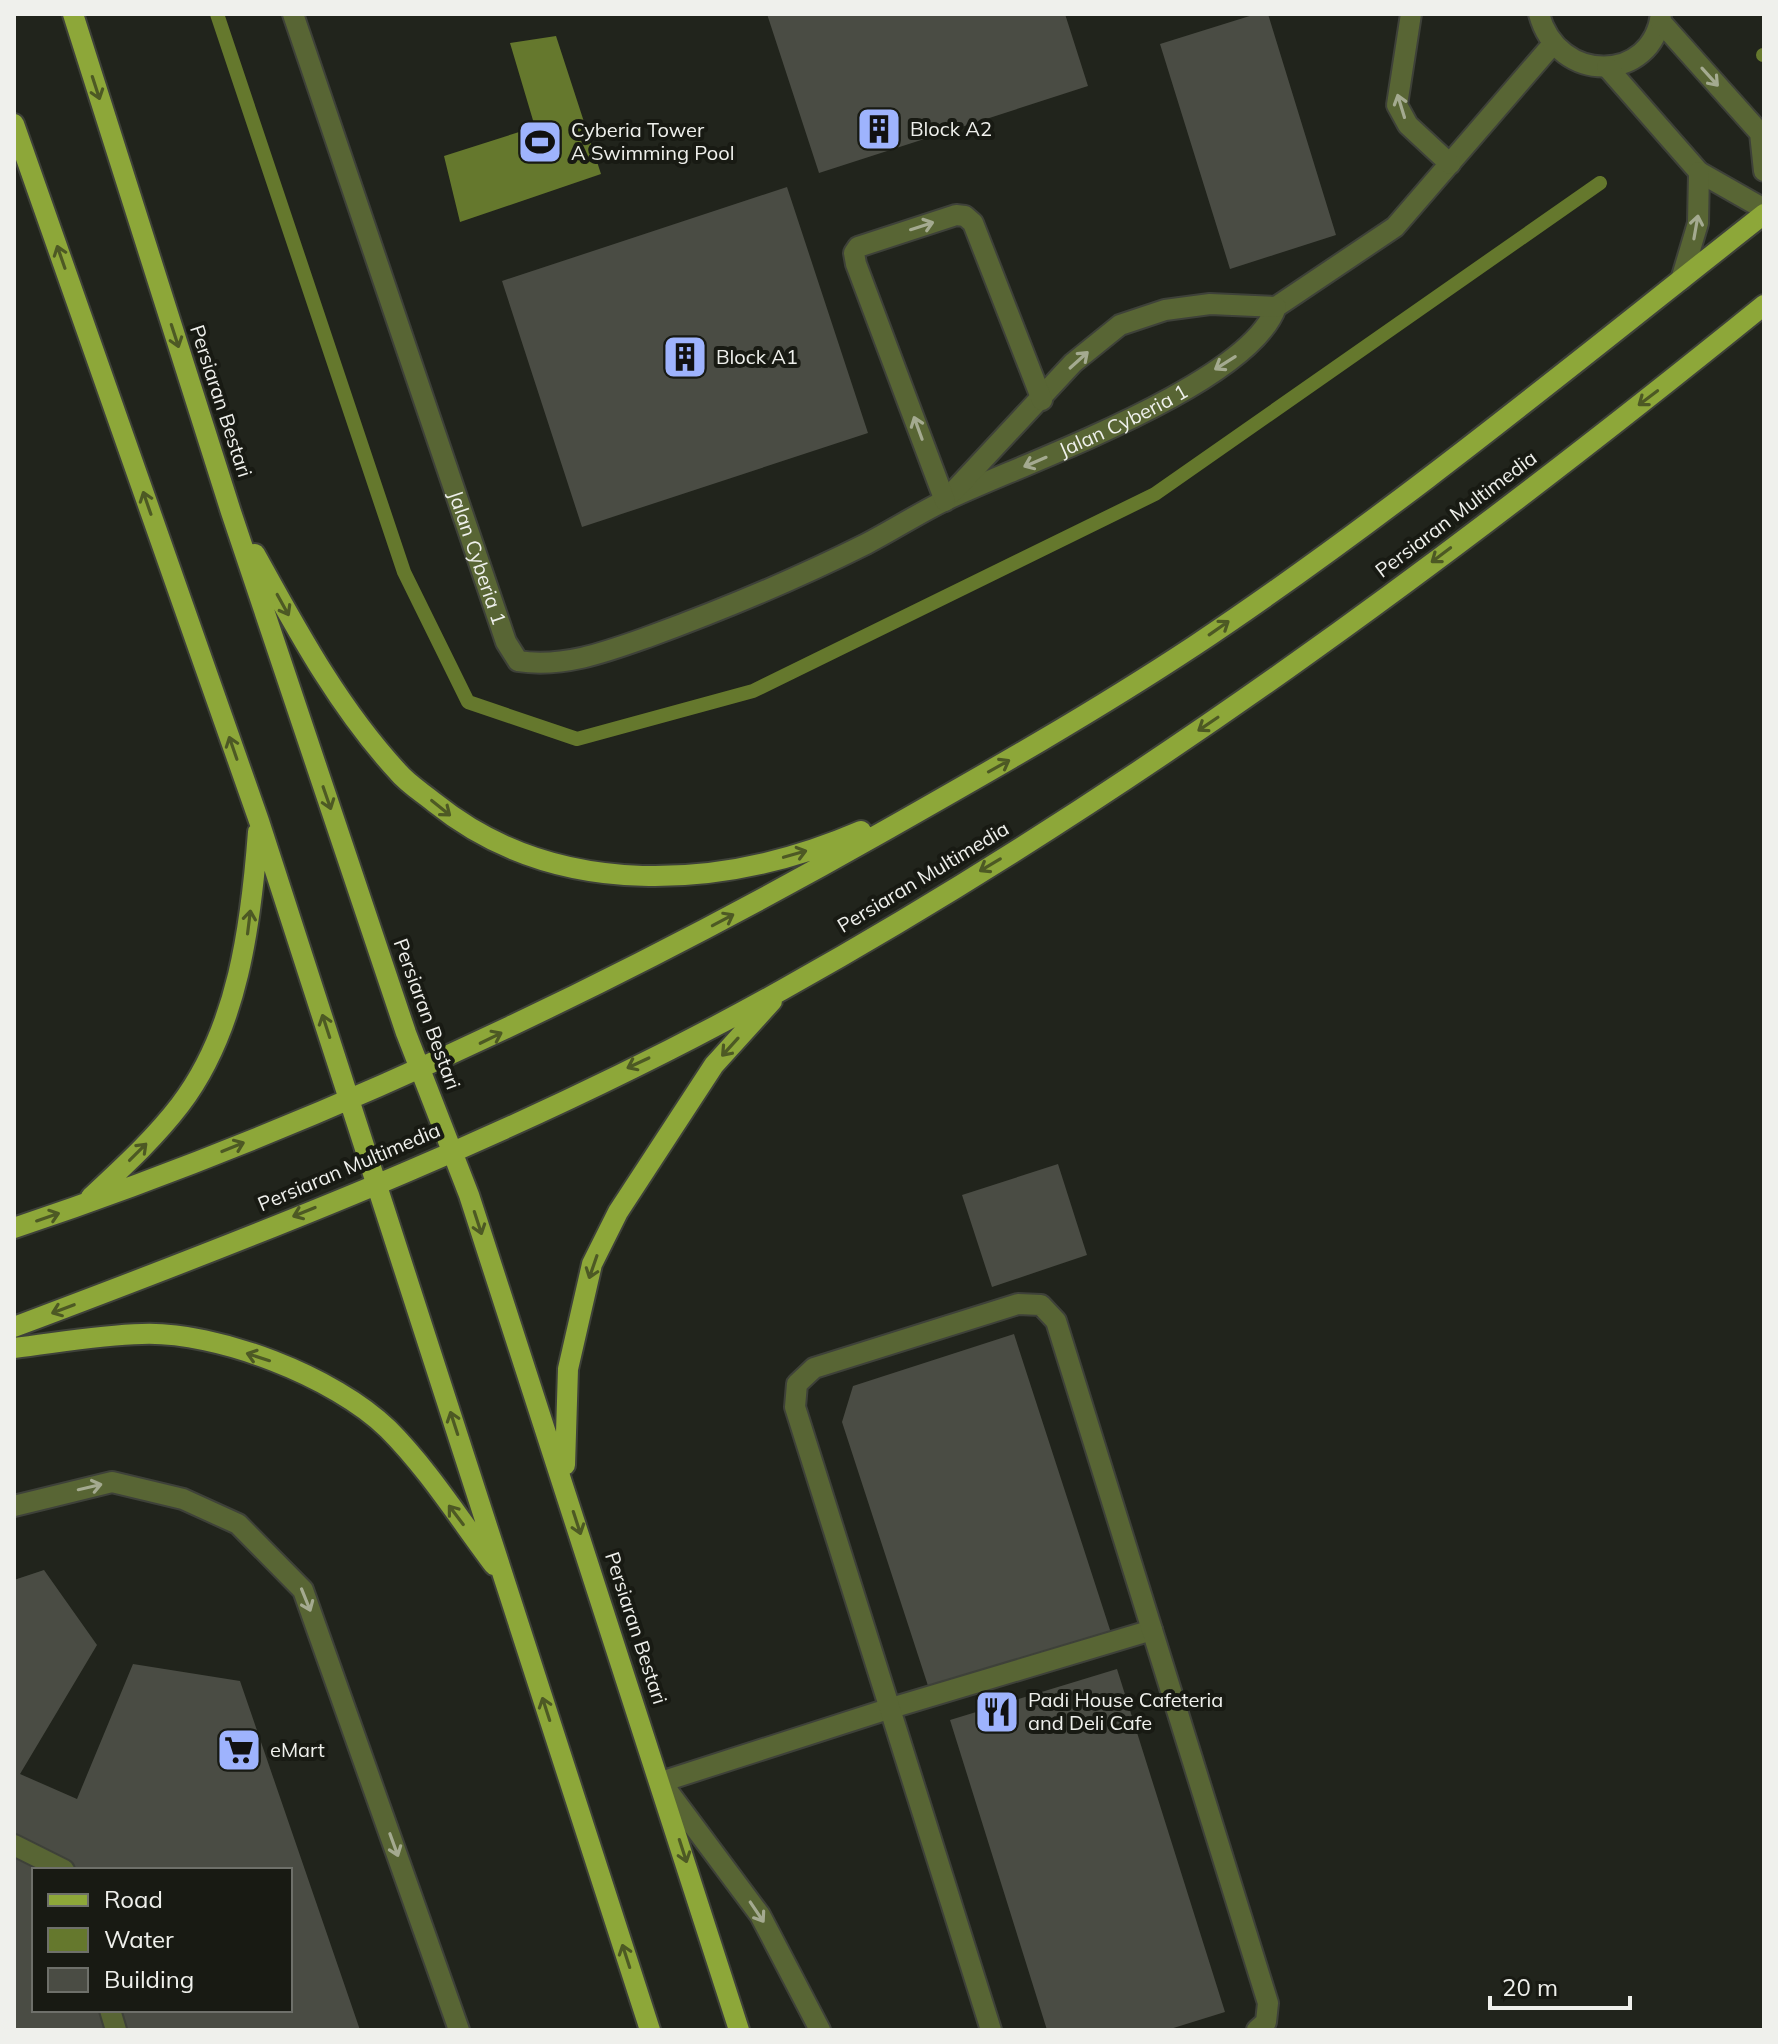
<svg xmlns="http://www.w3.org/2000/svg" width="1778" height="2044" font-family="Mulish,sans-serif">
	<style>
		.water { fill: #65782d }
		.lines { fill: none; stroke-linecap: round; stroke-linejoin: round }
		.stream { stroke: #65782d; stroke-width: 14 }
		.building { fill: #4a4c44; fill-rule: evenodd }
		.minor-casing { stroke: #3e4139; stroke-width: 24 }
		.major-casing { stroke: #3e4139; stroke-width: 24 }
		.minor { stroke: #586534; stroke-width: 20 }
		.major { stroke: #8da739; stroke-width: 20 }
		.oneway { stroke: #a4aa90 }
		.oneway2 { stroke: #4d5924 }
		.labels { text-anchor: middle; stroke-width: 8; stroke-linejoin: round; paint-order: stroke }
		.poi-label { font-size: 20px; fill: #eff0ec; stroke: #181a13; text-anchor: start }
		.street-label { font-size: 20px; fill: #eff0ec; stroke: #181a13 }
	</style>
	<rect width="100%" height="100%" fill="#21241c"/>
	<path class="water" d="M556,36L601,174L460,222L444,156L535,127L510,43Z"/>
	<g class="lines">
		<path class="stream" d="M217,14L404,572L468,702L577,739L753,691L1155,494L1600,183
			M1763,55H1764"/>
	</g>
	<path class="building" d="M767,14H1065L1088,86L819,173Z
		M1256,14H1268L1336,235L1230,269L1160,44Z
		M787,187L868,433L582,527L502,281Z
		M1058,1164L1087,1255L992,1287L962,1195Z
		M1014,1334L1112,1636L931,1695L842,1422L853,1386Z
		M44,1570L97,1645L20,1774L77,1799L133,1664L240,1681L360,2030H14V1580ZM34,1870H290V2010H34Z
		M1117,1669L1225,2012L1167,2030H1047L950,1720Z"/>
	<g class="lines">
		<g class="minor-casing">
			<g id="minor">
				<path id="s1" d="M293,14L506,642L518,661C563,668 606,652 648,637C722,610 796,579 866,544C893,530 919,513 946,500C1021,464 1250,385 1276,307L1395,227L1552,45"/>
				<path d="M1411,14L1397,105L1408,125L1450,164"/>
				<path d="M1539,14C1558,85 1653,83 1661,14"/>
				<path d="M1660,21L1760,133L1764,171"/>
				<path d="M1607,67L1699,172L1764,209"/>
				<path d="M1681,280L1698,223L1699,172"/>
				<path d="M953,492L1073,363L1120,325L1165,310L1210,304L1276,307"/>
				<path d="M945,501L856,264L854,253L858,247L956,215L965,216L973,223L1042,400"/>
				<path d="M14,1506L112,1482L183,1499L238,1524L303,1590L459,2030"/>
				<path d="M14,1845L64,1870"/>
				<path d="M110,2010L116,2030"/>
				<path d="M820,2030L760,1915L661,1782L888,1709L1152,1630"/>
				<path d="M991,2030L795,1407L797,1384L814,1368L1018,1304L1041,1305L1056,1321L1268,2003L1266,2022L1257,2030"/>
			</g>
		</g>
		<g class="major-casing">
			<path id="major" d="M73,14L231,512L406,1033L469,1195L739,2030
				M14,124L259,821L650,2030
				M255,554C297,630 338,707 398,772C408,784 423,793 435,803C557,901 724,890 861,831
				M91,1197C122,1168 154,1139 180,1105C238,1029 251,924 258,832
				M14,1228C319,1126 608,988 886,830C990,771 1094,712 1194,646C1392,514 1577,361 1764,214
				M14,1327C275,1229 539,1126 782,990C1131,795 1454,556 1764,305
				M14,1348C56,1343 99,1335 142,1334C217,1331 335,1377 388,1429C428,1469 460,1520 494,1565
				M565,1465L568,1369L592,1264L618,1212L714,1065L772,1001"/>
		</g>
		<use href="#minor" class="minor"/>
		<use href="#major" class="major"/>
	</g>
	<defs><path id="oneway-shaft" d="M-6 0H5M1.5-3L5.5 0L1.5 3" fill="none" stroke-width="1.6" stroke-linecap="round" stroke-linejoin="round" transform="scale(2)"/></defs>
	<g class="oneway">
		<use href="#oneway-shaft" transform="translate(1710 77) rotate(48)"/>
		<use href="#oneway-shaft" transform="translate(1401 106) rotate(-107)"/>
		<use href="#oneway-shaft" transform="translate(922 226) rotate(-18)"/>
		<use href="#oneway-shaft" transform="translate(1696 227) rotate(-80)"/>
		<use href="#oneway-shaft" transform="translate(1079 360) rotate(-42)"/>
		<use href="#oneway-shaft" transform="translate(1225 363) rotate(148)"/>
		<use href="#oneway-shaft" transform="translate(918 428) rotate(-110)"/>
		<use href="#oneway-shaft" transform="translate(1035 462) rotate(157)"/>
		<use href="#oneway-shaft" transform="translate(90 1487) rotate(-13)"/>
		<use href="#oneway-shaft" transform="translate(306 1600) rotate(68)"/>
		<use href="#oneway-shaft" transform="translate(394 1845) rotate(70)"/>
		<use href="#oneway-shaft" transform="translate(757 1912) rotate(56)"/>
	</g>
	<g class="oneway2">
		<use href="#oneway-shaft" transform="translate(96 88) rotate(72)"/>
		<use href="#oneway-shaft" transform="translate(61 257) rotate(-109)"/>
		<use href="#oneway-shaft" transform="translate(175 336) rotate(72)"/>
		<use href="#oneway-shaft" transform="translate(1648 398) rotate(143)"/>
		<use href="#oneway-shaft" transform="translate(147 503) rotate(-109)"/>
		<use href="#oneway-shaft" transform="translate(1441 555) rotate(143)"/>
		<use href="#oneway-shaft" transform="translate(283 605) rotate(61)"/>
		<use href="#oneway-shaft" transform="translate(1219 628) rotate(-35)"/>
		<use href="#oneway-shaft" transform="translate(1208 724) rotate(146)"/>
		<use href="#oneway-shaft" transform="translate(233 748) rotate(-109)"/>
		<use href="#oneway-shaft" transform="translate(999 766) rotate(-29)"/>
		<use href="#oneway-shaft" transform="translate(327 798) rotate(71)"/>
		<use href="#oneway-shaft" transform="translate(441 808) rotate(39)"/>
		<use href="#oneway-shaft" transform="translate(795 854) rotate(-16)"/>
		<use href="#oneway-shaft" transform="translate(990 865) rotate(149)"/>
		<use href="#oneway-shaft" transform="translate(723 920) rotate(-28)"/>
		<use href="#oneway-shaft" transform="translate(249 922) rotate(-83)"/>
		<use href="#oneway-shaft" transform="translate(326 1026) rotate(-108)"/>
		<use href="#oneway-shaft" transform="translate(491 1038) rotate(-26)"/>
		<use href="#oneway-shaft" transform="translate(730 1047) rotate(132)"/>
		<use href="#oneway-shaft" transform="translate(638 1063) rotate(155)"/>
		<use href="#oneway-shaft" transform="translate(233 1147) rotate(-22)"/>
		<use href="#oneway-shaft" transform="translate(138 1152) rotate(-45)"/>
		<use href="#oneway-shaft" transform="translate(304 1212) rotate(158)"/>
		<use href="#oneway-shaft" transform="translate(48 1217) rotate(-19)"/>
		<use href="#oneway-shaft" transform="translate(478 1223) rotate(72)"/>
		<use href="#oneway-shaft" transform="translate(593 1267) rotate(109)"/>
		<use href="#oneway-shaft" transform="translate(63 1309) rotate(159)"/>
		<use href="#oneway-shaft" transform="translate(258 1357) rotate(-162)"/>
		<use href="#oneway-shaft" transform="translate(454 1423) rotate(-108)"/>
		<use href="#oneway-shaft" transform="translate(456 1515) rotate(-127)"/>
		<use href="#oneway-shaft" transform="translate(577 1523) rotate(72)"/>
		<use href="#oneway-shaft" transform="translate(546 1709) rotate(-108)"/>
		<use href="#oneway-shaft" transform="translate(683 1851) rotate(72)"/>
		<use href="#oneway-shaft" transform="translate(626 1956) rotate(-108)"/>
	</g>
	<defs>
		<g id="building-square" transform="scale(2.3)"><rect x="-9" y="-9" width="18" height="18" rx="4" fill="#9eb3fd" stroke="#181a13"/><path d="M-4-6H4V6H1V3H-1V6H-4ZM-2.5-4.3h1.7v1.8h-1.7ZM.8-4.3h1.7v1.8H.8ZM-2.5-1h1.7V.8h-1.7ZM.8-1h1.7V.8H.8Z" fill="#111"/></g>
		<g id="stadium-square" transform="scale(2.3)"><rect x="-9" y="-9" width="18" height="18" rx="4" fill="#9eb3fd" stroke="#181a13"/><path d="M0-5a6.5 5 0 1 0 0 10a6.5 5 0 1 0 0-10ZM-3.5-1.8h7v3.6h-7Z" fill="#111"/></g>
		<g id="restaurant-square" transform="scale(2.3)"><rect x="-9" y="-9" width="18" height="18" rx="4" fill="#9eb3fd" stroke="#181a13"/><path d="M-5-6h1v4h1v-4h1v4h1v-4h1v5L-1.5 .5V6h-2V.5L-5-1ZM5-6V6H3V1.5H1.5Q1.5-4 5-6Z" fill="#111"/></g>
		<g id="supermarket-square" transform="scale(2.3)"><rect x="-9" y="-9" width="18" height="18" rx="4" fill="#9eb3fd" stroke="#181a13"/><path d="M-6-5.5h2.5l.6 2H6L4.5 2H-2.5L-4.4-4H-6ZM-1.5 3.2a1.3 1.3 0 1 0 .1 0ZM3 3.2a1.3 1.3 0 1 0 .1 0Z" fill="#111"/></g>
	</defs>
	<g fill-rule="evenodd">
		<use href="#building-square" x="879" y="129"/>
		<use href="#stadium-square" x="540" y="142"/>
		<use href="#building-square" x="685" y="357"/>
		<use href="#restaurant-square" x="997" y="1712"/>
		<use href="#supermarket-square" x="239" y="1750"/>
	</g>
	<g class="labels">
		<g class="poi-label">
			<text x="910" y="136">Block A2</text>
			<text x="571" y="137">Cyberia Tower<tspan x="571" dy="23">A Swimming Pool</tspan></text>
			<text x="716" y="364">Block A1</text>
			<text x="1028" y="1707">Padi House Cafeteria<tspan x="1028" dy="23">and Deli Cafe</tspan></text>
			<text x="270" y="1757">eMart</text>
		</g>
		<g class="street-label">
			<text transform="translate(221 401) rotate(72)" y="7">Persiaran Bestari</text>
			<text dy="7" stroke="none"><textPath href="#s1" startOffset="1342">Jalan Cyberia 1</textPath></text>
			<text transform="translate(1456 514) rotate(-37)" y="7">Persiaran Multimedia</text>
			<text dy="7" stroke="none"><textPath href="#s1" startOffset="574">Jalan Cyberia 1</textPath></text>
			<text transform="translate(923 877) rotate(-31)" y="7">Persiaran Multimedia</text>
			<text transform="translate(427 1014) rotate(70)" y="7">Persiaran Bestari</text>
			<text transform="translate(349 1167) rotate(-23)" y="7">Persiaran Multimedia</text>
			<text transform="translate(636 1628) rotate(72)" y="7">Persiaran Bestari</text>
		</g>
	</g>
	<rect width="1778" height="2044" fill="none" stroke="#eff0ec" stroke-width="32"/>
	<rect x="32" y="1868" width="260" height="144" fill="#181a13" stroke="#6e706a" stroke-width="2"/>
	<rect x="48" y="1894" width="40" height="12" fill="#8da739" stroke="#6e706a" stroke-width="2"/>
	<text x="104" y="1908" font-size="24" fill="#eff0ec">Road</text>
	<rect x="48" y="1928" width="40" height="24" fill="#65782d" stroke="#6e706a" stroke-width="2"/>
	<text x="104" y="1948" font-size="24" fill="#eff0ec">Water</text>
	<rect x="48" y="1968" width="40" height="24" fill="#4a4c44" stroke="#6e706a" stroke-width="2"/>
	<text x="104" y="1988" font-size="24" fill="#eff0ec">Building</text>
	<path d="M1490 1996v12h140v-12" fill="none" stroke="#eff0ec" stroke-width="4"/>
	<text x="1502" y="1996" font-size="24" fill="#eff0ec" stroke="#181a13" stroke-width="6" paint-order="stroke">20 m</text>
</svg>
